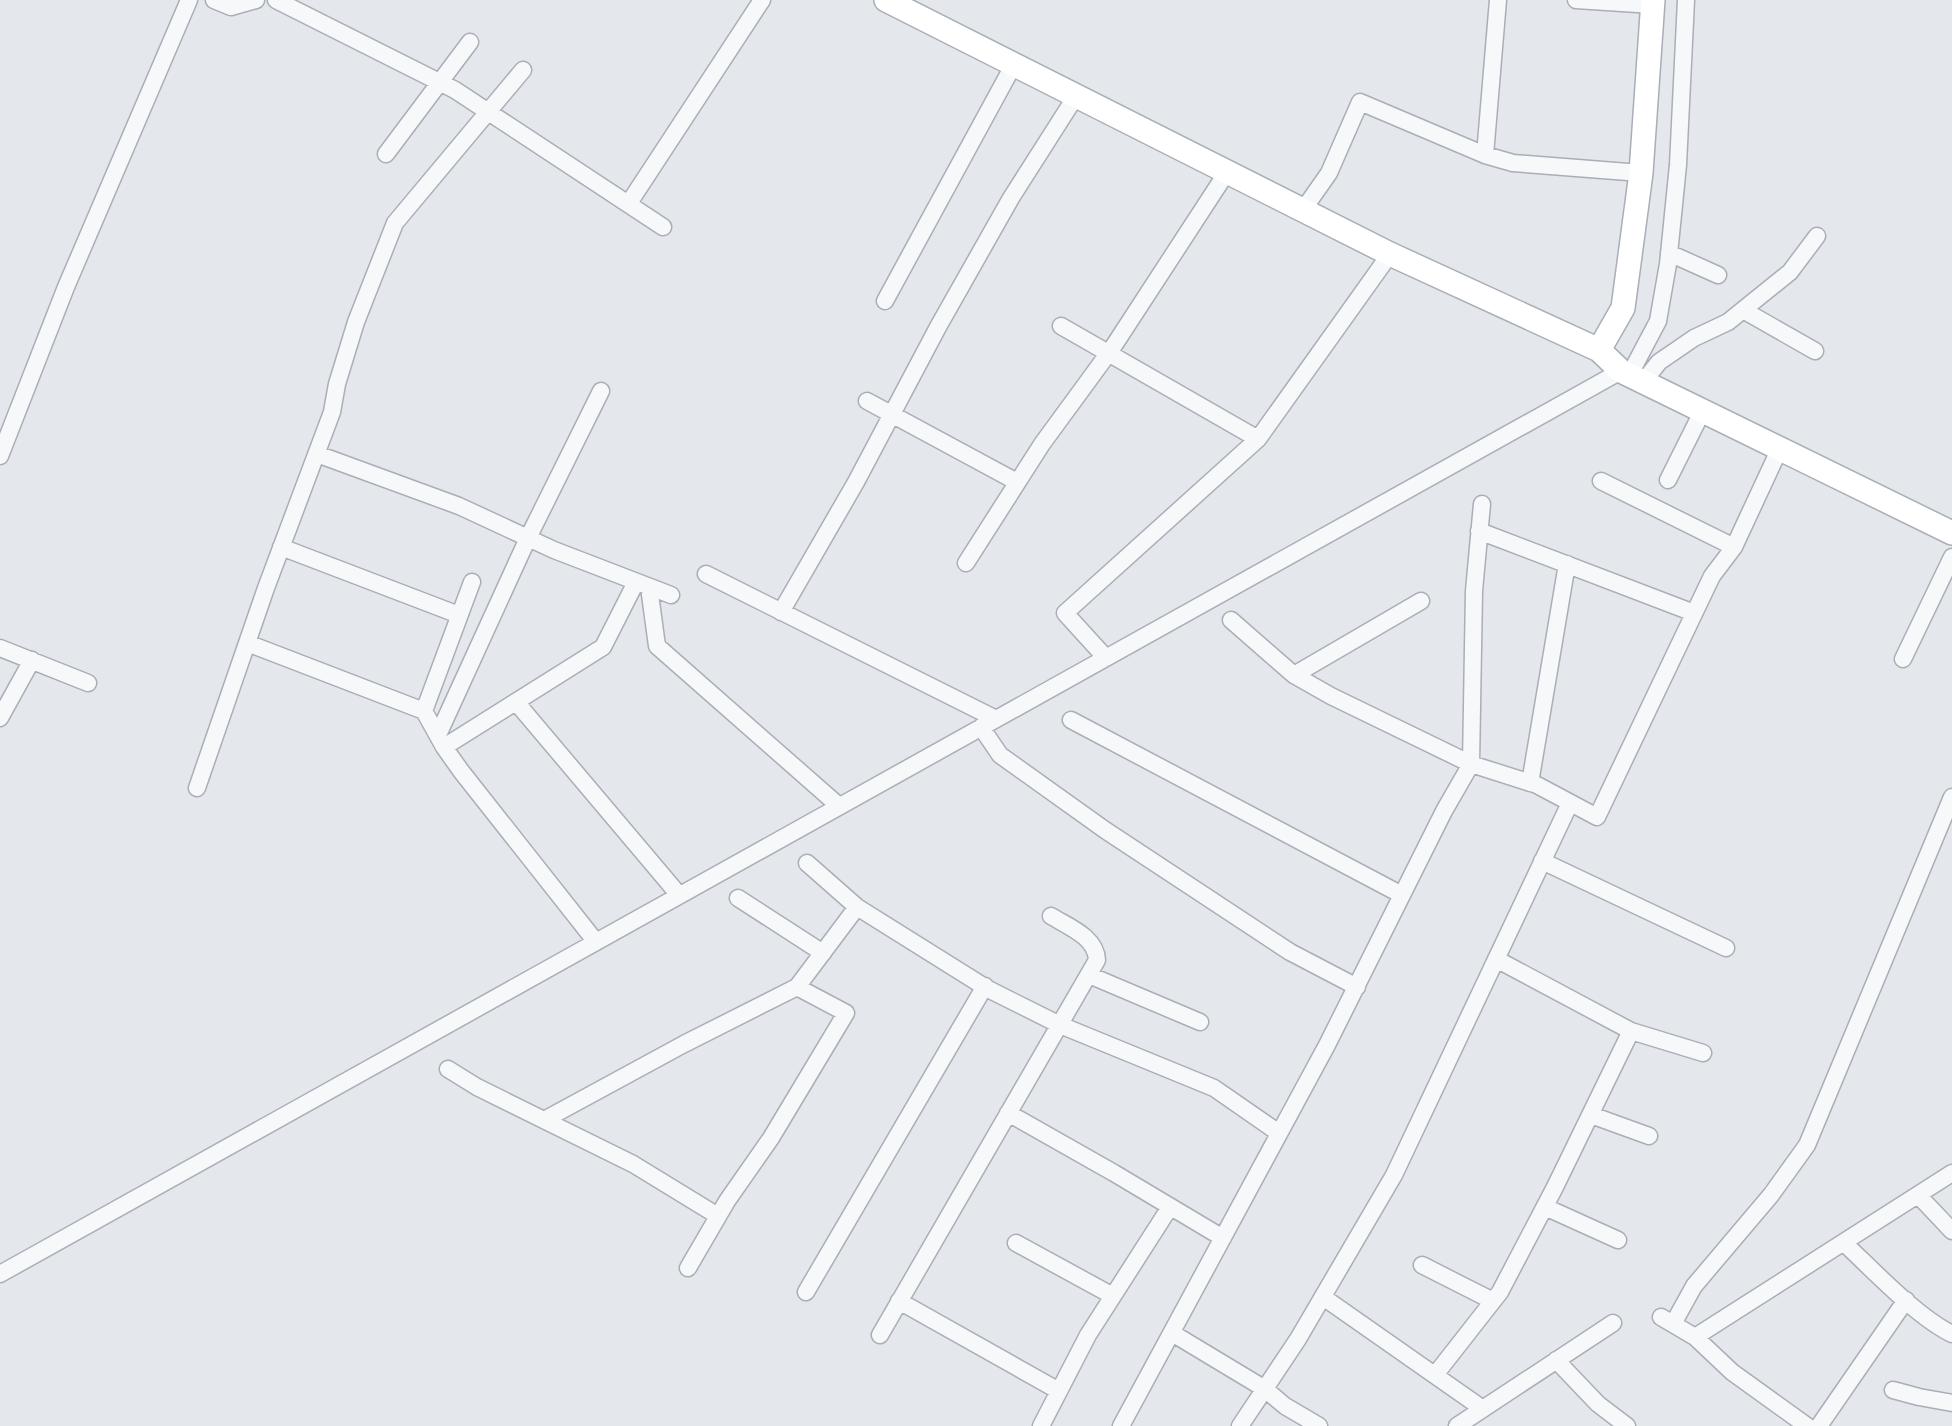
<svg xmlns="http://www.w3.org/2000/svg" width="1952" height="1426" font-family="Ubuntu,sans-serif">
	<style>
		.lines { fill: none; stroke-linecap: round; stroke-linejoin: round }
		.street-casing { stroke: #a9aeb7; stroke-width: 19 }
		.secondary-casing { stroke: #a9aeb7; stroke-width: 26 }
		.street { stroke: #f7f8fa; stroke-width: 16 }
		.secondary { stroke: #fff; stroke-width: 23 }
	</style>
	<rect width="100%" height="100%" fill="#e4e7ec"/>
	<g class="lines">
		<g class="street-casing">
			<path id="street" d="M214,0L231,7L256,0
				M276,0L455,90L663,227
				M1576,0L1653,5
				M386,154L470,42
				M1485,155L1498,0
				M629,203L762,0
				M1303,210L1329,173L1360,102L1485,155L1513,163L1641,173
				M1669,253L1718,275
				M885,301L1014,64
				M1743,310L1815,351
				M1061,326L1258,439
				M1630,374L1658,321L1668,264L1678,165L1686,0
				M1644,381L1659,362L1694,338L1728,322L1790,272L1817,236
				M867,401L1017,482
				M317,454L459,506L554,550L671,595
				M0,456L66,287L189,0
				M1668,480L1703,410
				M1601,481L1734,547
				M1479,531L1694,613
				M281,547L459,615
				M966,563L1042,444L1113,347L1227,172
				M706,574L996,719
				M649,587L657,646L839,806
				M781,612L856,482L938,327L1011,198L1076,96
				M1231,620L1294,675L1331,696L1471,764L1537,785L1597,817L1712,576L1734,547L1780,448
				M247,643L424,711L444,747L461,771L596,942
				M0,648L88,683
				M1106,658L1065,613L1258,439L1390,254
				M1903,659L1952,557
				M1294,675L1421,601
				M516,702L679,895
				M424,711L472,582
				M0,718L32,660
				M1071,720L1402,895
				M981,727L1000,755L1105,830L1290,952L1357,987
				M438,735L528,538L601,391
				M444,747L603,647L636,582
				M1530,783L1567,564
				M197,788L266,588L332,412L337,384L356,322L395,223L523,70
				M1542,861L1726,948
				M807,863L857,907L988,989L1060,1025L1214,1088L1279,1133
				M738,898L823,953
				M1496,959L1631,1031L1703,1053
				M1089,975L1200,1022
				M448,1069L477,1087L633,1164L718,1216
				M1008,1113L1114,1173L1223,1238
				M1591,1115L1649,1136
				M544,1120L684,1044L797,987L857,907
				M1918,1195L1952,1231
				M1545,1207L1618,1240
				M1016,1243L1113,1296
				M1844,1243C1873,1270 1917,1317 1952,1334
				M1422,1265L1493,1301
				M688,1268L727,1201L771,1138L846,1013L797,987
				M0,1274L1621,371
				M806,1292L985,986
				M1323,1297L1483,1409
				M899,1301L1059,1391
				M1661,1317L1695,1337L1732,1372L1807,1426
				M1673,1324L1694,1286L1771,1195L1807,1145L1952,797
				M1172,1333L1265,1389L1285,1406L1319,1426
				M880,1335L1097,960C1096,937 1069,927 1051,916
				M1695,1337L1952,1173
				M1556,1360L1598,1404L1627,1426
				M1435,1375L1500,1292L1555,1187L1631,1031
				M1893,1390L1919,1397L1952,1403
				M1041,1426L1088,1335L1170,1207
				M1121,1426L1327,1045L1444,811L1471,764L1474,591L1482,504
				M1240,1426L1298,1339L1394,1175L1570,803
				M1457,1426L1613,1323
				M1819,1426L1906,1300"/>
		</g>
		<g class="secondary-casing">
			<path id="secondary" d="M886,0L1390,254L1599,350L1621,371L1952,533
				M1599,350L1623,308L1641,173L1653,0"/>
		</g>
		<use href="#street" class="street"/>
		<use href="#secondary" class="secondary"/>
	</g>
</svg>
